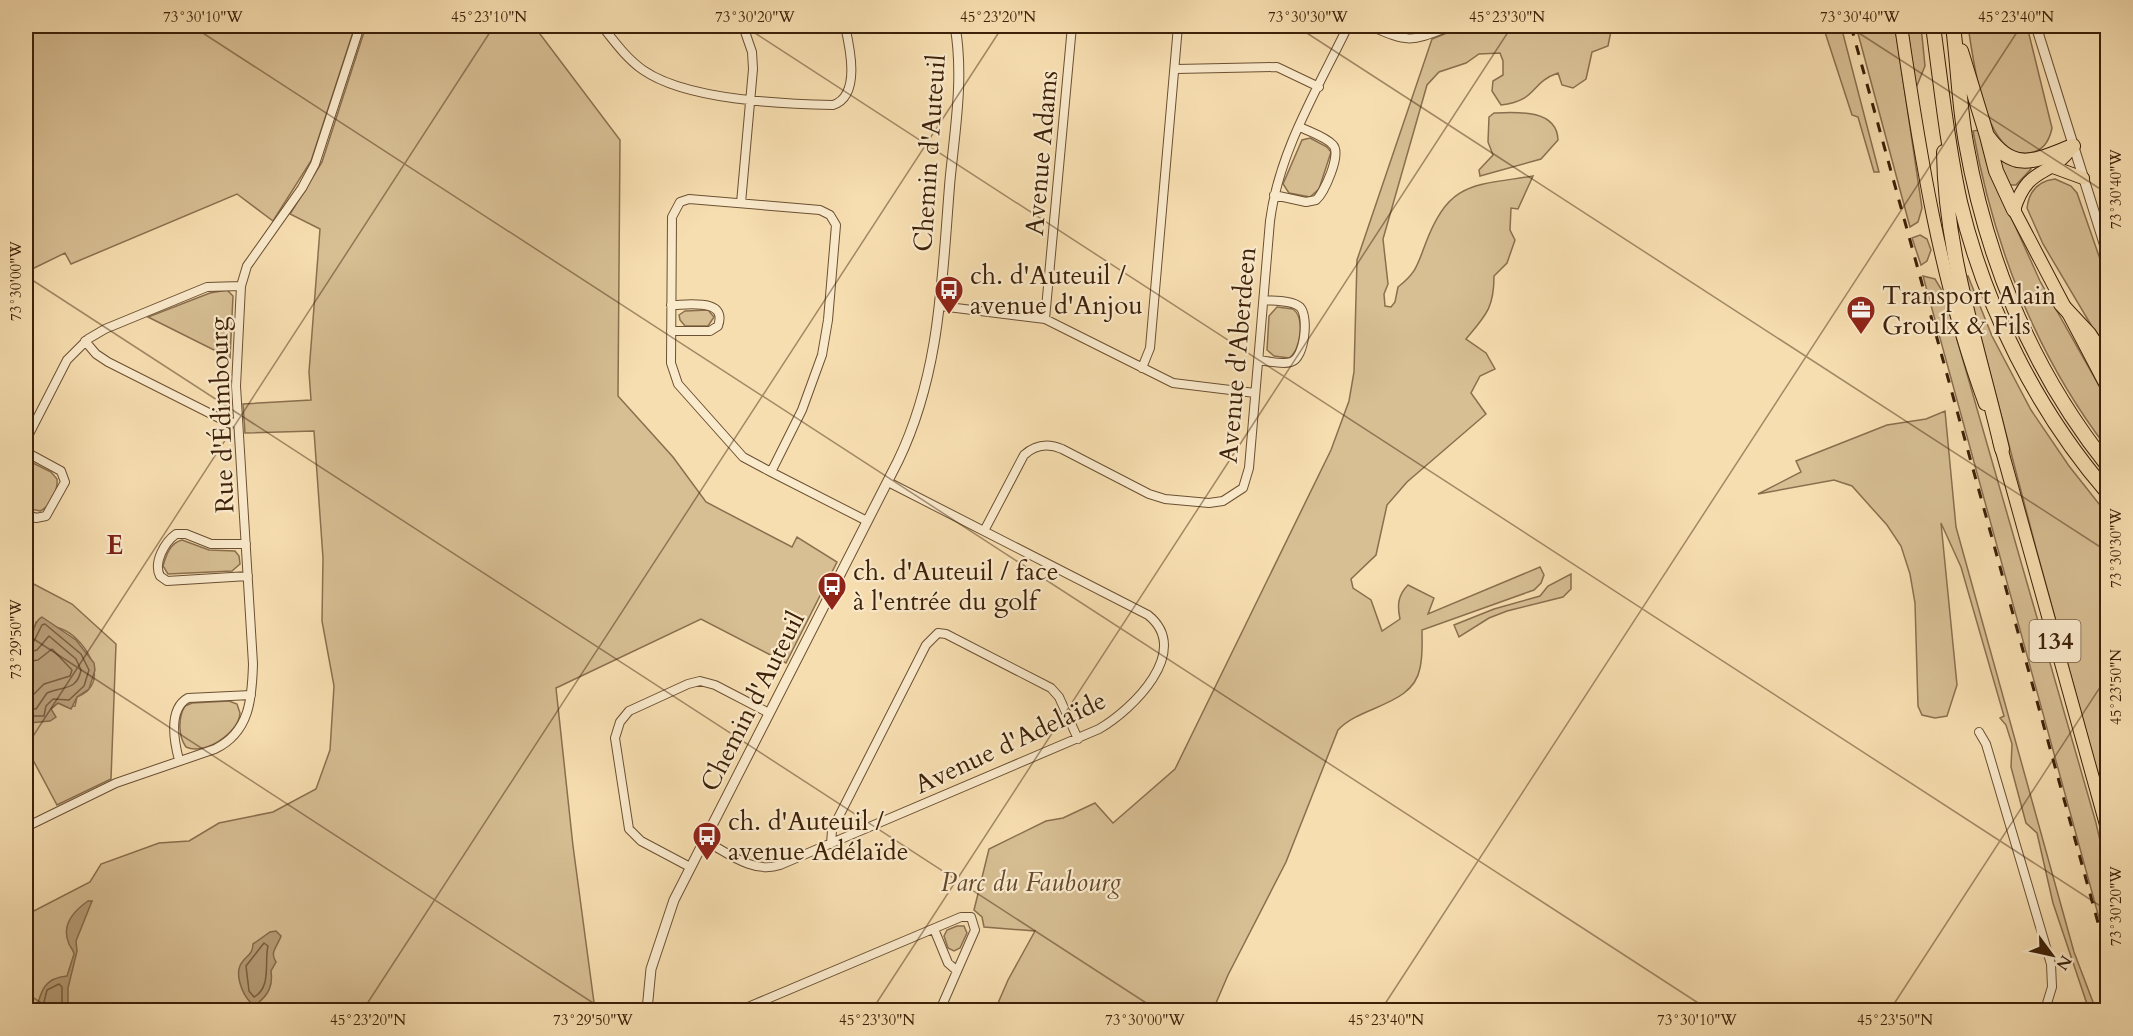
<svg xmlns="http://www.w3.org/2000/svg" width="2133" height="1036" font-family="Cardo,serif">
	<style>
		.green { fill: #d7be93; stroke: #8a6f4e; stroke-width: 1.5 }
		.water { fill: #b79d77; stroke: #866b4b; stroke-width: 1.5 }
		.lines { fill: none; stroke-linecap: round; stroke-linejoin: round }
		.shore { stroke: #7a5e40; stroke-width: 1.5 }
		.minor-casing { stroke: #6b5032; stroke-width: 10 }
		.tertiary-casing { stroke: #6b5032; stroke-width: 11 }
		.primary-casing { stroke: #3c2008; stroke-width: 14 }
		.motorway-casing { stroke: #3c2008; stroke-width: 16 }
		.minor { stroke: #faeacc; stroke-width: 8 }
		.tertiary { stroke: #faeacc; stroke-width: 9 }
		.primary { stroke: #f7deb0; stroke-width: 12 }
		.motorway { stroke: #f7deb0; stroke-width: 14 }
		.rail { stroke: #3c2008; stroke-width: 3; stroke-dasharray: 10 10; stroke-linecap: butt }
		.ticks { fill: none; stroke: #3c2008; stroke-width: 1.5; stroke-opacity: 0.45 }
		.labels { text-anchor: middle; stroke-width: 4.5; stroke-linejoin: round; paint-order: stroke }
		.shield { fill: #faeacc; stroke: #755d43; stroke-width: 1.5 }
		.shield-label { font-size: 24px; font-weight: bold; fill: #3c2008 }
		.street-label { font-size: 26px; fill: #3c2008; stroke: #faeacc }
		.poi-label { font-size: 26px; fill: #3c2008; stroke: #faeacc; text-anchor: start }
		.park-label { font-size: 26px; font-style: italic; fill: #63482b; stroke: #faeacc }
		.neighbourhood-label { font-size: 27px; font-weight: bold; fill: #7a1f14; stroke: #faeacc }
		.neatline { fill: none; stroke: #3c2008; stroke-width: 2 }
		.ticks-label { font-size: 15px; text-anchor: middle; fill: #3c2008 }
	</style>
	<rect width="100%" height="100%" fill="#f7deb0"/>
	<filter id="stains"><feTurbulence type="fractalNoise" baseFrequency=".00333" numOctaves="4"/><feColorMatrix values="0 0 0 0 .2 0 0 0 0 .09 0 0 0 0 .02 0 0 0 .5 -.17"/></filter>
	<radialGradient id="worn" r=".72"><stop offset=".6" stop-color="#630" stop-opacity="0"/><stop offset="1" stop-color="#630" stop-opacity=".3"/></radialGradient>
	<path class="green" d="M26,26H355L311,161L273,221L237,194L71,264L65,253L26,272Z
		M366,26H534L620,140L618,396L673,457L706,502L792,547L797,537L837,562L786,663L701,619L556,688L573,846L595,1010H26V915L90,882L101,864L159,843L189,841L219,823L273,812L316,789L330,750L334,686L322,621L323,558L314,431L245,433L243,404L311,400L309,372L320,229L290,214L322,162Z
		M1464,26H1612L1608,46L1592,52L1586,79L1573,88L1562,85L1558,73C1529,83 1539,100 1501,105L1492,91L1493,81L1503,75V61L1500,53L1479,54L1466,63L1439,72L1427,85L1383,239L1388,284L1384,294L1385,306L1391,307L1395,302L1398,287C1416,273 1417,266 1425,245C1449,181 1472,186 1533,176L1518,209L1511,208L1510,230L1515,240L1507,263L1494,276C1494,308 1486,315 1466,339L1486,353L1495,369L1480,376L1471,393L1486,414L1407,482L1387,505L1376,555L1351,579L1353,588L1371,600L1382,631L1400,619C1397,605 1398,595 1408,585L1434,598L1428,614L1540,567L1544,575L1541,583L1534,590L1422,630C1422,643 1423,655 1420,668C1413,706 1361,705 1338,730L1286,862L1228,975L1213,1010H995L1008,980L1035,931L984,927L982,917L974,910L989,849L1046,821L1063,818L1095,803L1113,823L1175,769L1331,450L1349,401L1354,372L1357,260L1432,39Z
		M1823,26H1841L1879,172H1874L1858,117L1852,115Z
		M1856,26H1895L1922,208L1918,222L1910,227Z
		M1907,26H1921L1925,66L1916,88Z
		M1968,26H2027L2052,128C2049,142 2043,151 2029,153C1984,160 1973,57 1968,26Z
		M1494,113C1517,112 1557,109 1558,140L1541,159L1480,176L1479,170L1493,155L1488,142L1489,117Z
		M1979,130L2007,208L2040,281L2107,400V448C2035,354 1994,247 1973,131Z
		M1310,138L1327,147L1331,152L1319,189L1310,197L1289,193L1283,184L1302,140Z
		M2000,160L2015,167L2030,166L2031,169L2016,185H2008L1998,162Z
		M2055,179L2071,186L2077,193L2107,279V352L2043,244L2027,208C2029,191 2038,181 2055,179Z
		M1920,235L1927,239L1931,250L1927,261L1921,265L1912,238Z
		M1923,276L1935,279L1944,294L2096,823L2107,871V947Z
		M1968,276L1992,336L2031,410L2069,466L2107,514V808L2037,552L1965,277Z
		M227,290L233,296L230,358L148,317L210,293Z
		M1277,307L1293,309C1305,318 1301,350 1289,358L1274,356L1267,350L1269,316Z
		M708,310L714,317L708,326H685L680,320L679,315L685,311Z
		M1945,411L1956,527L2074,952L2096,1010H2089L2053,903L2037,833L2026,823L2011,767L2012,744L2006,725L2000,718L2004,716L1961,567L1941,523L1957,685L1947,716L1935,718L1922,715L1918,706L1915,603L1910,574L1901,546L1887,525L1852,486L1834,480L1758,494L1801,472L1796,461L1887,425L1926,419Z
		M29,461L51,472L57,479C58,491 51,506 40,511L26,508V462Z
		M182,540L209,550L235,551L239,556L240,564L232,571L168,574L163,566C166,555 170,543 182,540Z
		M1571,574V589L1563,597L1507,611L1489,618L1459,637L1454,625L1494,609L1540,596L1548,586Z
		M26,580L72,604L116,644L111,779L57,805L33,760L26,764V709L27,720L52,712L51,709L58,703L67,707L75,706L77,697C112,684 87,641 64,630C55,626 45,625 36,622L32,636L26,640Z
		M229,701L237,704L240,713C239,733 204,756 186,747C178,736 178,717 185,706L192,703Z
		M957,926H964L967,933L960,948L954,951L948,948L944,936L947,930Z"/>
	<path class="water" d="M42,617L76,640L94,663L95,670L89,689L77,697L71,709L58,703L51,709L56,717L50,721L29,723L26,709V640C36,635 32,622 42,617Z
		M88,901H92L76,941L77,951L68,988V1010H36C41,991 44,978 67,976L74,954C73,948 69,947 68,941C62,924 75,910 88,901Z
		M276,931L281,936C278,946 269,952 276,962L271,971C273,985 269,994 258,1003H251C242,994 233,972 243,961C248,955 253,953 253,944L270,932Z"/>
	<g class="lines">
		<path class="shore" d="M26,646L33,643L42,625L45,624L81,654L89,670L84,686L69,700L53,699L46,706L44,716H26
			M26,653L37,650L49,636L76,659L81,670C77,691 63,686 47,693L36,709L26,708
			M26,662L38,660L52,649L72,670L70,676L44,684L30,698L26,699
			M264,943L268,946C264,962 272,987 254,997L249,991L246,966Z
			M42,1010L47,990L59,984L62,987V1010"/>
		<g class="minor-casing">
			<path id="minor" d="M602,26C614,41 626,58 643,70C686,100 780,104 833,105C861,96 850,48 845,26
				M1371,26C1410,44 1412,41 1451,26
				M1176,69L1277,67L1319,87
				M1274,195L1306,202L1316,200C1324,193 1342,154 1333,145C1326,137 1310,132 1300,127
				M689,199L820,210L830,215L836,225L828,320L822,355L802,410L771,472L743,457L678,384L671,363L672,217L680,202Z
				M741,203L753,69L752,52L743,26
				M940,306L1045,319L1173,383L1255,393
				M1045,319L1072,26
				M671,331H710L718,326C728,298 688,305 671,305
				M85,341L96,354L108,362L227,422L238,423
				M1259,360C1268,361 1282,365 1291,362C1305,358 1309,316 1300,307C1292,300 1275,301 1264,300
				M1142,368L1150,348L1178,26
				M26,440L67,360L88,339L105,329L207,287L241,286
				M26,452L61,471L65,482L46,516L36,518L26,514
				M771,472L867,521
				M984,531L1024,455C1035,445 1048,443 1062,449L1149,494L1165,499L1209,503L1223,501L1243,488L1249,468L1270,221C1279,151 1318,88 1348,26
				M246,544H211L186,534H176C165,542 153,562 160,576L167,581L248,576
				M1979,732L1986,744L2051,964L2052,987L2045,1010
				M179,760C174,741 168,709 188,698L251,695
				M26,827L116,783L215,749C250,732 252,698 253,664L236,386L241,286L247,266L302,188L315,164L360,26
				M704,840C728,853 753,874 780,865L1099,729C1132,710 1193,651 1148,615L888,482
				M831,844L832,830L926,645L938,633L946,634L1051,688L1059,697L1078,739
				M690,867L641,841L629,829L615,738L620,722L629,711L688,684L700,681L715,685L769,713
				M934,929L948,963L956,970
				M732,1010L748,1007L961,917H971L975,930L940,1010"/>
		</g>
		<g class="tertiary-casing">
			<path id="tertiary" d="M2036,26L2108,256
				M647,1010L651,969L674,900L898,461C941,372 942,276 950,180C955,129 964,77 955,26"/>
		</g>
		<g class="primary-casing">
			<path id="primary" d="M1901,26C1920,154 1940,282 1985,404
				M2073,146C2049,180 2029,163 2014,210L2108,389
				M2053,167L2083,178
				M1999,440L2108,832"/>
		</g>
		<g class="motorway-casing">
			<path id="motorway" d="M1933,26C1941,84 1947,144 1960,202C1985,307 2037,411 2108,493
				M1953,26C1958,65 1959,104 1966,143C1987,262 2033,372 2108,466
				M1961,51L1987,136L1996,171L2014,210
				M1988,137C2015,174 2036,160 2073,146
				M1944,152C1945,254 1979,350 2002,449
				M2061,304L2089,334L2108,363"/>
		</g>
		<use href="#minor" class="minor"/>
		<use href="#tertiary" class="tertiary"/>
		<use href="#primary" class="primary"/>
		<use href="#motorway" class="motorway"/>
		<path class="rail" d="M1851,26L2108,959"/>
	</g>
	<path class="ticks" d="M192,26L1709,1010M744,26L2108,911M1296,26L2108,552M1848,26L2108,194M26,276L1157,1010M26,634L604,1010M26,747L494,26M26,993L52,1010M363,1010L1003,26M872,1010L1512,26M1381,1010L2021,26M1890,1010L2108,675"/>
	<defs>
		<g id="bus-pin" transform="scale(1.5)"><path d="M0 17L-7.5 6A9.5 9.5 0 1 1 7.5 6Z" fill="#8f2418" stroke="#faeacc"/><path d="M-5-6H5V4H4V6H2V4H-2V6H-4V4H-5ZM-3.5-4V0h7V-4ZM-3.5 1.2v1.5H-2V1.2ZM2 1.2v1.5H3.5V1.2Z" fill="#fff"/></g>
		<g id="office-pin" transform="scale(1.5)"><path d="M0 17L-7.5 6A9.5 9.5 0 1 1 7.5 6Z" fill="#8f2418" stroke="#faeacc"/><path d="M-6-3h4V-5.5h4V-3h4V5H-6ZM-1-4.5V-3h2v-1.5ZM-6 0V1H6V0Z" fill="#fff"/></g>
	</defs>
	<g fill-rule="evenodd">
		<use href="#bus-pin" x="949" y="290"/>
		<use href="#office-pin" x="1861" y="310"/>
		<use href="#bus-pin" x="832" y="586"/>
		<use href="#bus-pin" x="707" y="836"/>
	</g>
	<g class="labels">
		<rect class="shield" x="2029.5" y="620" width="51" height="42" rx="4.5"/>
		<g class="shield-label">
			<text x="2055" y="649">134</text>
		</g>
		<g class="street-label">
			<text transform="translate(929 153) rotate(-86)" y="9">Chemin d'Auteuil</text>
			<text transform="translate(1041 153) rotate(-85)" y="9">Avenue Adams</text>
			<text transform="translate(1237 355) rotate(-85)" y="9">Avenue d'Aberdeen</text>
			<text transform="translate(221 415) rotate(-92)" y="9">Rue d'Édimbourg</text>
			<text transform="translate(752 701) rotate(-63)" y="9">Chemin d'Auteuil</text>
			<text transform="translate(1010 742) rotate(-25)" y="9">Avenue d'Adelaïde</text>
		</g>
		<g class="poi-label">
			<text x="970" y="284">ch. d'Auteuil /<tspan x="970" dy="30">avenue d'Anjou</tspan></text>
			<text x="1882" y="304">Transport Alain<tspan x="1882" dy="30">Groulx &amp; Fils</tspan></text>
			<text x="853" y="580">ch. d'Auteuil / face<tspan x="853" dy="30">à l'entrée du golf</tspan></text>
			<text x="728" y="830">ch. d'Auteuil /<tspan x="728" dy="30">avenue Adélaïde</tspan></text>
		</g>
		<g class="park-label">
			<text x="1031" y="891">Parc du Faubourg</text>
		</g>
		<g class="neighbourhood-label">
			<text x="115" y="554">E</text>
		</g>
	</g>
	<rect width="2133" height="1036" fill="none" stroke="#f7deb0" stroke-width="66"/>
	<g transform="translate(2052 955) rotate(123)" stroke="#faeacc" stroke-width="4.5" paint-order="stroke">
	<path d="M0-4.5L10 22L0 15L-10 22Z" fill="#3c2008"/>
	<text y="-9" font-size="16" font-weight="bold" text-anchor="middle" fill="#3c2008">N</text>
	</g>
	<rect x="33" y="33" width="2067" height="970" class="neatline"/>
	<g class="ticks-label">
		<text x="203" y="22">73°30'10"W</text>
		<text x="489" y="22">45°23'10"N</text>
		<text x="755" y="22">73°30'20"W</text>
		<text x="998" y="22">45°23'20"N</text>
		<text x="1308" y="22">73°30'30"W</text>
		<text x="1507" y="22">45°23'30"N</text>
		<text x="1860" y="22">73°30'40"W</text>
		<text x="2016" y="22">45°23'40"N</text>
		<text transform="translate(2116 189) rotate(-90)" y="5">73°30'40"W</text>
		<text transform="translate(16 281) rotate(-90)" y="5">73°30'00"W</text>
		<text transform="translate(2116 548) rotate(-90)" y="5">73°30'30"W</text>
		<text transform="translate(16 639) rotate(-90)" y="5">73°29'50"W</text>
		<text transform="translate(2116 687) rotate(-90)" y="5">45°23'50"N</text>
		<text transform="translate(2116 906) rotate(-90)" y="5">73°30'20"W</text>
		<text x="368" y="1025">45°23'20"N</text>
		<text x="593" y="1025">73°29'50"W</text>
		<text x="877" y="1025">45°23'30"N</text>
		<text x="1145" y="1025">73°30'00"W</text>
		<text x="1386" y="1025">45°23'40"N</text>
		<text x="1697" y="1025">73°30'10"W</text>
		<text x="1895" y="1025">45°23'50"N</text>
	</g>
	<rect width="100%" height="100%" filter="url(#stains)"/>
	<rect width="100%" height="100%" fill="url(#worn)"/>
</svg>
